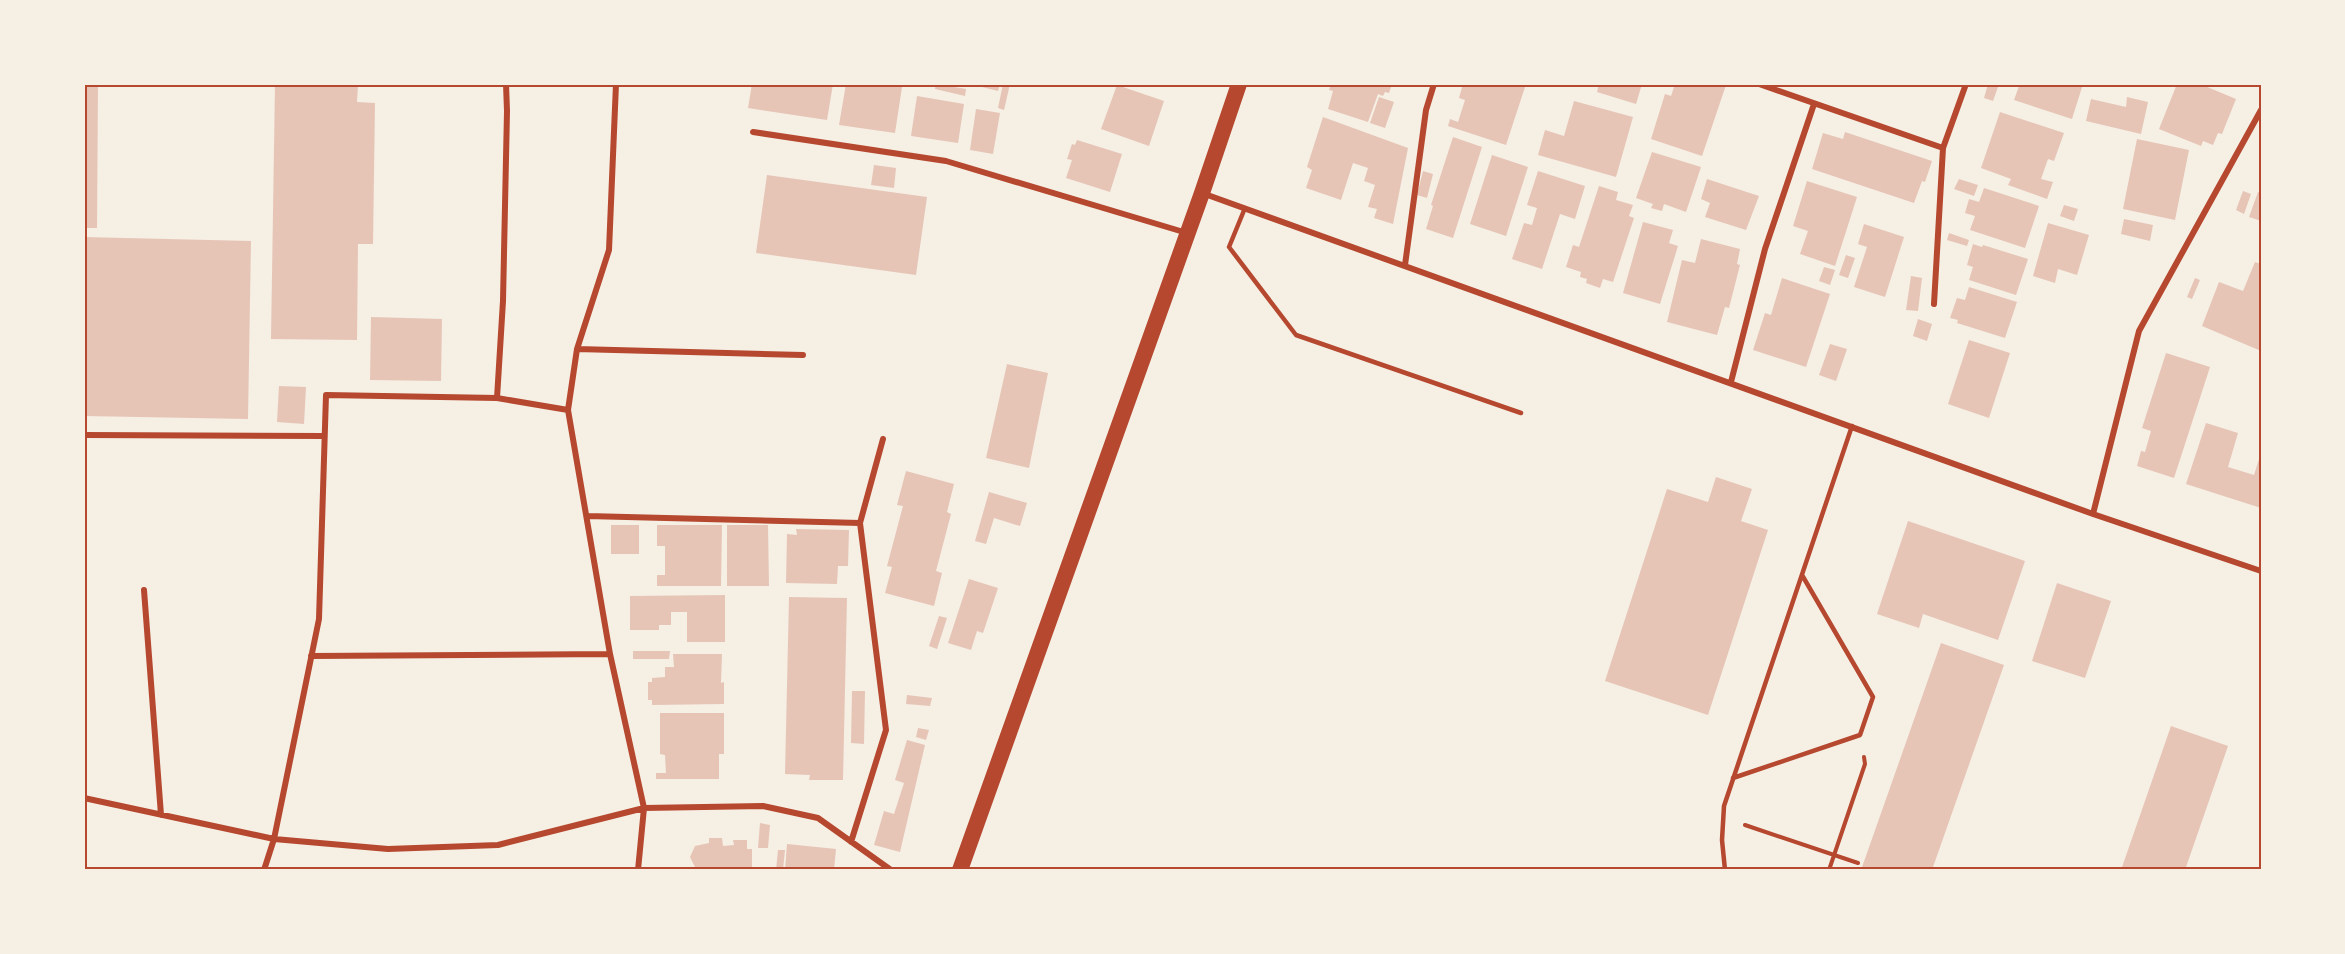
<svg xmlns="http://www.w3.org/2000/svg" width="2345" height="954" font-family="'Noto Serif',serif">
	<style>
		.building { fill: #e6c5b7 }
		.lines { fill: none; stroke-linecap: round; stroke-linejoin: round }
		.path { stroke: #b5482f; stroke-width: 4 }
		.service { stroke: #b5482f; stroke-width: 4.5 }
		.minor { stroke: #b5482f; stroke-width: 6 }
		.trunk { stroke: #b5482f; stroke-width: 16 }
		.neatline { fill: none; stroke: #b5482f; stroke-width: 2 }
	</style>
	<rect width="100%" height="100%" fill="#f6efe4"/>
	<path class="building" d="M84,84H98L97,228H84Z
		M275,84H358L357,102L375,103L373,244H358L357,340L271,339Z
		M752,84H833L827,120L748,108Z
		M846,84H883L902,87L895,133L839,125Z
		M936,84L966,89L965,96L935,89Z
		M970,84H1000L998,91Z
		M1003,84H1010L1004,110L998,108Z
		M1331,84H1392L1389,93L1385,92L1383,96L1378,94L1368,122L1328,109L1333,91L1329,90Z
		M1463,84H1526L1506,145L1448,126L1450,119L1458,122L1465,100L1459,98Z
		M1599,84H1642L1636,104L1597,92Z
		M1675,84L1726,85L1702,156L1651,139L1665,94L1671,96Z
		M1988,84H1999L1993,101L1984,98Z
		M2014,84H2083L2072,119L2014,100L2019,86Z
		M2177,84H2200L2236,99L2222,134L2218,133L2213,145L2203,141L2201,146L2159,129Z
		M1117,85L1164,101L1149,146L1101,129Z
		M917,96L964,104L958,143L911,136Z
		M1379,97L1394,102L1385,128L1370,123Z
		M2127,97L2148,102L2141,134L2086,121L2091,99L2126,107Z
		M1574,101L1633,117L1616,177L1538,155L1545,130L1564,136Z
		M976,109L1000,113L993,154L970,150Z
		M2000,112L2064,133L2054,161L2048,159L2041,179L2053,182L2047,199L2008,185L2011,179L1981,168Z
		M1323,117L1408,148L1393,224L1374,218L1377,209L1368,207L1375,185L1364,181L1368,168L1353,163L1341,200L1306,188L1312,170L1307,167Z
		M1845,132L1932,161L1925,182L1922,181L1914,203L1812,169L1823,133L1843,139Z
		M1453,137L1482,147L1453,238L1426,229L1433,206L1431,205Z
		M2137,139L2189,150L2175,220L2123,209Z
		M1077,140L1122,154L1110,192L1066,178L1072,160L1067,159L1072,144L1075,145Z
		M1652,152L1701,167L1686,212L1664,204L1662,211L1651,208L1653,204L1636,198Z
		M1492,155L1528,167L1506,236L1470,224Z
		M874,165L896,168L894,188L871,185Z
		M1423,171L1433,174L1427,198L1417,195Z
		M1538,171L1585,186L1575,219L1560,214L1542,269L1512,259L1524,223L1532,225L1537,208L1527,205Z
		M767,175L927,197L916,275L756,253Z
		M1707,179L1759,196L1746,230L1705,217L1710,203L1701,199Z
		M1959,179L1978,185L1974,196L1954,189Z
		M1807,181L1857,197L1835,266L1800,254L1808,231L1793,226Z
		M1599,186L1618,192L1616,200L1633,205L1629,216L1634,218L1613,282L1603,279L1600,288L1586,283L1587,279L1580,277L1581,272L1566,267L1573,245L1579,247Z
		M1984,188L2039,206L2025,248L1970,230L1975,216L1965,213L1969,199L1979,202Z
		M2243,191L2251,194L2244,214L2236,210Z
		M2258,192L2261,193V221L2249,217Z
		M2064,205L2078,209L2074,221L2060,216Z
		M2124,219L2153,225L2150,241L2121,234Z
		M1643,222L1673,230L1669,243L1678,246L1660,304L1623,293Z
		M2048,223L2089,235L2077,275L2058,269L2055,283L2033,276Z
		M1864,224L1904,237L1885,297L1854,287L1867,247L1858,244Z
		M1949,233L1969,240L1967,246L1947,240Z
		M84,237L251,241L248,419L84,416Z
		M1701,239L1740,249L1737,264L1740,265L1729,308L1725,307L1717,335L1667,322L1682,260L1695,263Z
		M1973,244L1982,247L1983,245L2028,259L2016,295L1969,280L1973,267L1967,265Z
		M1846,255L1855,258L1848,278L1839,275Z
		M2255,262L2261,264V351L2202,326L2219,282L2243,291Z
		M1824,267L1835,270L1830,285L1819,281Z
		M1911,276L1922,278L1918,311L1906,310Z
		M1782,278L1830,294L1806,367L1753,350L1765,313L1771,315Z
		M2195,278L2200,280L2192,299L2187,297Z
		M1969,287L2017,302L2005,338L1957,323L1958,320L1950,318L1957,298L1965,300Z
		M371,317L442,319L441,381L370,380Z
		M1918,319L1932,324L1927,341L1913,336Z
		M1969,340L2010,353L1989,418L1948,404Z
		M1830,344L1847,349L1836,381L1819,375Z
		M2166,353L2210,367L2174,478L2137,466L2141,451L2145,452L2151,431L2142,428Z
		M1007,364L1048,373L1029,468L986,458Z
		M279,386L306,387L304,424L277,422Z
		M2206,423L2238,433L2228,467L2254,475L2261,453V508L2186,484Z
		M906,471L954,484L947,512L951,514L936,571L942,573L934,606L885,593L892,567L887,566L903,506L897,505Z
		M1716,477L1752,489L1741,521L1768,530L1708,715L1605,681L1667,489L1708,502Z
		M989,492L1027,503L1020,526L994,518L986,544L975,541Z
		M1908,521L2025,561L1998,640L1923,614L1919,628L1877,614Z
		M611,525H639V554H611Z
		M657,525H722L721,586H657V575H665V546H657Z
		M727,525H768L769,586H727Z
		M796,529L849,530L848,566H838L837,584L786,583L787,534L797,535Z
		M969,579L998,588L983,633L977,631L971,650L948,643Z
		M2057,583L2111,601L2085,678L2032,661Z
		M725,595V642H687V612H671V625H659V630H630V596Z
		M789,597L847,598L843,780H809L810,775L785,774Z
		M939,616L947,618L937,649L929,646Z
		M1941,643L2004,665L1932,870H1861Z
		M633,651H670L669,659H633Z
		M673,654H722L721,683L724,682V704L652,705V700H648V682H652V678L665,677V667H674Z
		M852,691H865L864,744L851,743Z
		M907,695L932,698L930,706L906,704Z
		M660,713H724V754H719V779H656V773H666L665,755L660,754Z
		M2171,726L2228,746L2185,870H2121Z
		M918,728L929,730L926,740L916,737Z
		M907,740L925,745L900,852L874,845L884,811L894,814L904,783L895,780Z
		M760,823L770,825L768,848H758Z
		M709,838H722L723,846L734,845L733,840H747V849H752V870H703L695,867L690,857L695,846L709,843Z
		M787,844L836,849L834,870H785Z
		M778,850H785L783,870H776Z"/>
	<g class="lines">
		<path class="path" d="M1745,825L1858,863
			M1829,870L1865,764L1864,757"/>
		<path class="service" d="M1245,208L1229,247L1296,335L1521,413
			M1733,778L1860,735L1873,697L1802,575
			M1725,870L1722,840L1724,806L1852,426"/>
		<path class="minor" d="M1759,84L1943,148
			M753,132L946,161L1187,233
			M1202,193L2093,514L2261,571
			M1405,265L1426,110L1434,84
			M1934,304L1943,148L1966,84
			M577,349L803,355
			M1731,382L1765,249L1814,104
			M497,398L568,410L610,654L644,808L638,870
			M568,410L577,349L609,250L616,84
			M84,435L324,436
			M2093,514L2139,331L2261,110
			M587,516L860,523
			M144,590L161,815
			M311,656L610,654
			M84,798L274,839L319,619L326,395L497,398L503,301L507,111L506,84
			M851,842L886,730L860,523L883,439
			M264,870L274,839L388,849L498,845L644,808L763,806L818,818L891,870"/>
		<path class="trunk" d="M960,870L1202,193L1239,84"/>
	</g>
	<rect width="2345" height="954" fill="none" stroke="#f6efe4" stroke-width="171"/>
	<rect x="86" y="86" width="2174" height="782" class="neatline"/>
</svg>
